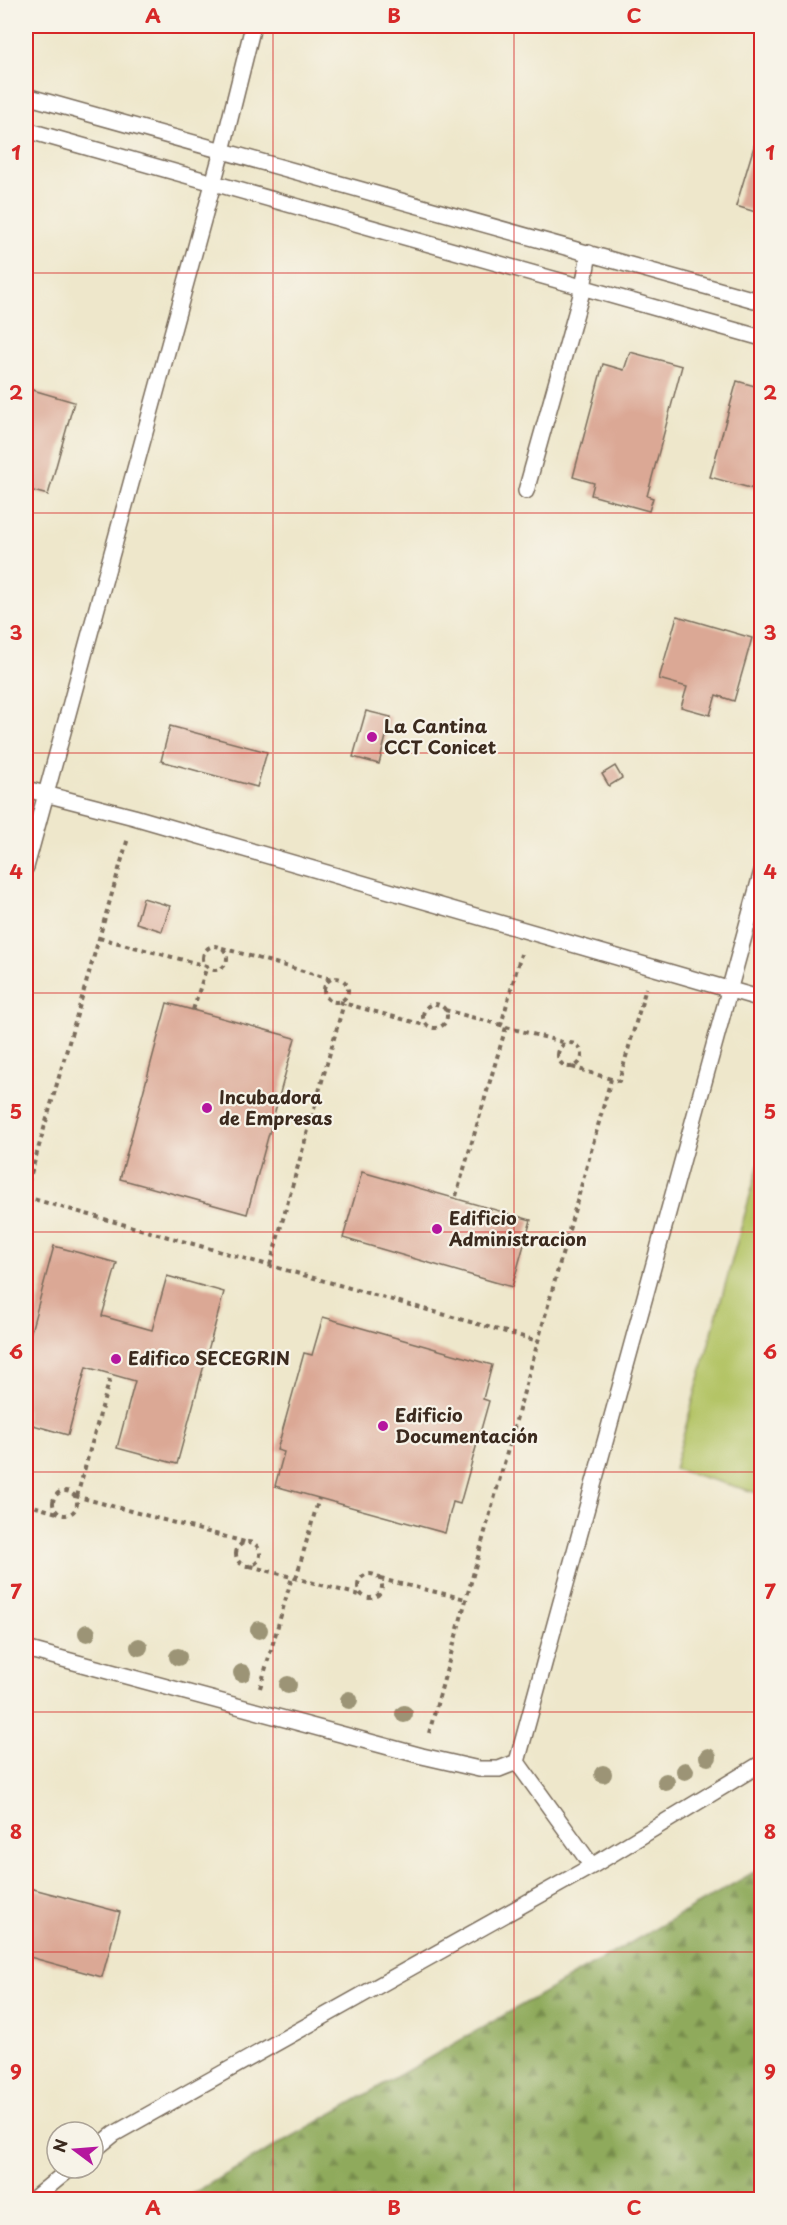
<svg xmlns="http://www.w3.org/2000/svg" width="787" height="2225" font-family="'Playpen Sans',sans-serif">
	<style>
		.grass { fill: #b4c466; stroke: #787742; stroke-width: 1.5 }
		.forest { fill: url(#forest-firs); stroke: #656a3c; stroke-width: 1.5 }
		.building { fill: #dba895 }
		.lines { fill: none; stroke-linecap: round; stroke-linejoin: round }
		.lane-casing { stroke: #7a6c5b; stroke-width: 18 }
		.path { stroke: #7a6c5b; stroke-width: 4; stroke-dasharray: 4.5 4.5; stroke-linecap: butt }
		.lane { stroke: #fff; stroke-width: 15 }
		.tree { fill: #9c9476 }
		.grid { fill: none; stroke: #d62828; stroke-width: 1.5; stroke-opacity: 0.55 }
		.poi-dot { fill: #b5179e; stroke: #f7f3e8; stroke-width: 2 }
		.labels { text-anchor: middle; stroke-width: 4.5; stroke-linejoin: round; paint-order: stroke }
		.poi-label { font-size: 18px; font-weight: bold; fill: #3b2a1e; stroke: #f7f3e8; text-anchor: start }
		.neatline { fill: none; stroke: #d62828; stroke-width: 2 }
		.grid-label { font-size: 20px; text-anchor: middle; font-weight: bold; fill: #d62828 }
	</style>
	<defs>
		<pattern id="forest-firs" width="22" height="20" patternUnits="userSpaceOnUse" patternTransform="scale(1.5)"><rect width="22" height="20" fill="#8faa5b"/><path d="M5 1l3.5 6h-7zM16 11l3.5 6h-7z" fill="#768b4b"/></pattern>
	</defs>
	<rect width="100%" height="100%" fill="#f7f3e8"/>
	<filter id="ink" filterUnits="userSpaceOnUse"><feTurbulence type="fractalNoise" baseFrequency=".0167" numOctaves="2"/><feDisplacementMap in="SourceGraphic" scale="12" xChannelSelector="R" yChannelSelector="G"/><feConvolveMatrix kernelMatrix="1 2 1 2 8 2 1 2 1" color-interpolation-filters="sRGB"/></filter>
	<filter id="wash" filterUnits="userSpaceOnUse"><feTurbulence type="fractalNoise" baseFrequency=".008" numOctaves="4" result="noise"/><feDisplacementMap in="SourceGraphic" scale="24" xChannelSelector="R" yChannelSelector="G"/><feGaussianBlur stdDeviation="1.35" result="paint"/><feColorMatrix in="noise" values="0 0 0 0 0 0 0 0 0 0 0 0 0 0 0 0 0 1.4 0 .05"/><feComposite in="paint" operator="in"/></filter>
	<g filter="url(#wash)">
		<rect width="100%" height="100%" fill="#eee7cb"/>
		<path class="grass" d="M761,1156L762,1494H761L674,1469Z"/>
		<path class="forest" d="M761,1868V2199H183Z"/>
		<g id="blocks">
			<path class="building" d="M755,143L762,145V214L736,206Z
				M630,352L682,366L647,496L653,498L649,511L591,495L594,483L573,477L603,364L624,370Z
				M737,381L762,388L761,491L710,477Z
				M26,388L74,402L48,495L26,489Z
				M677,616L752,638L734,701L716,695L710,715L681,707L687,687L659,679Z
				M366,711L391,717L379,764L353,757Z
				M170,726L267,752L257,787L161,761Z
				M615,766L622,778L609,786L602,774Z
				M143,898L170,906L162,931L136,923Z
				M167,1003L295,1038L247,1214L120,1179Z
				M362,1172L531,1220L512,1287L343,1238Z
				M54,1246L117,1263L102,1316L152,1330L167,1276L224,1292L177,1464L117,1448L135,1381L86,1367L68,1435L26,1423V1350Z
				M323,1317L492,1365L483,1399L489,1401L460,1504L453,1502L445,1533L275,1486L284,1452L277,1450L304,1353L312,1355Z
				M26,1887L120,1912L102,1977L26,1956Z"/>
		</g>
	</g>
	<g filter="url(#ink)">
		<use href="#blocks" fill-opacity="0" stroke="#7a6c5b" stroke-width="1.5"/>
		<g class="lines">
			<g class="lane-casing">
				<path id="lane" d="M26,96L762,302
					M26,130L762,338
					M526,491L583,288L589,253
					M26,789L134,817L762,999
					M26,867L222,151L253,26
					M26,1649L422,1756L479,1769H499L517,1762L592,1866
					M517,1762L762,871
					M93,2151L114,2134L592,1866L762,1763
					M32,2200L71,2168"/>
			</g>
			<path class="path" d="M99,938L207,966L193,1010
				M203 958a12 12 0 1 1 24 0a12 12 0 1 1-24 0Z
				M222,948L331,979
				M324 990a12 12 0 1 1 24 0a12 12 0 1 1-24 0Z
				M339,1002L428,1026
				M423 1016a12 12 0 1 1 24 0a12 12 0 1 1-24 0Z
				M445,1010L501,1025
				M506,1027L566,1043
				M558 1055a12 12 0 1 1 24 0a12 12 0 1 1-24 0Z
				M572,1067L611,1079
				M26,1191L128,838
				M456,1196L506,1027L501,1025L521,954
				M26,1197L538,1341
				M270,1265L344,1003
				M53 1503a12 12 0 1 1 24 0a12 12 0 1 1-24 0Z
				M75,1496L245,1542
				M77,1496L111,1375
				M26,1504L57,1513
				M236 1554a12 12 0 1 1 24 0a12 12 0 1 1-24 0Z
				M250,1566L363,1596
				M358 1586a12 12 0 1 1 24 0a12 12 0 1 1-24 0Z
				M296,1578L319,1498
				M380,1579L466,1599
				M260,1688L292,1577
				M429,1733L611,1079L619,1081L646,988"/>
			<use href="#lane" class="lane"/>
		</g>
		<g class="tree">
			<circle cx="259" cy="1630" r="9"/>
			<circle cx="87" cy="1633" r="9"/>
			<circle cx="139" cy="1647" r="9"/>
			<circle cx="178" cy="1657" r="9"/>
			<circle cx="242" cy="1673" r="9"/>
			<circle cx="288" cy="1685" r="9"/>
			<circle cx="349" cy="1700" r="9"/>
			<circle cx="404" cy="1714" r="9"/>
			<circle cx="708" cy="1757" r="9"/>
			<circle cx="685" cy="1771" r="9"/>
			<circle cx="603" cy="1774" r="9"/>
			<circle cx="666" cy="1782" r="9"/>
		</g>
	</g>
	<path class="grid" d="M273,26V2200M514,26V2200M26,273H762M26,513H762M26,753H762M26,993H762M26,1232H762M26,1472H762M26,1712H762M26,1952H762"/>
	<g class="poi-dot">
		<circle cx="372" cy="737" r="6"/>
		<circle cx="207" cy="1108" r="6"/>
		<circle cx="437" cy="1229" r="6"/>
		<circle cx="116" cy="1359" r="6"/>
		<circle cx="383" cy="1426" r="6"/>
	</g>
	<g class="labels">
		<g class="poi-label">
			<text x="384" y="733">La Cantina<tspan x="384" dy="21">CCT Conicet</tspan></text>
			<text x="219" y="1104">Incubadora<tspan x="219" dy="21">de Empresas</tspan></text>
			<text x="449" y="1225">Edificio<tspan x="449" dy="21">Administracion</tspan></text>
			<text x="128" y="1365">Edifico SECEGRIN</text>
			<text x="395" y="1422">Edificio<tspan x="395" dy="21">Documentación</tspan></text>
		</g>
	</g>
	<rect width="787" height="2225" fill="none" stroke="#f7f3e8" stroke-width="66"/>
	<g transform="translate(75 2150) rotate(286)"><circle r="28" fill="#f7f3e8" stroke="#aca397" stroke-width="1.5"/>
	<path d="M0-4.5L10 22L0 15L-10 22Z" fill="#b5179e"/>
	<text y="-9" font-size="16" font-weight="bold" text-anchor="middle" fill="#3b2a1e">N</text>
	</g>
	<rect x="33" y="33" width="721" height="2159" class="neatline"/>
	<g class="grid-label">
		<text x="153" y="23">A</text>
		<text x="394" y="23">B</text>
		<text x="634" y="23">C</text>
		<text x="16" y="160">1</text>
		<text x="770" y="160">1</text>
		<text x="16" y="400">2</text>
		<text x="770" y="400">2</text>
		<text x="16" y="640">3</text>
		<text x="770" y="640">3</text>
		<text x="16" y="879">4</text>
		<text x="770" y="879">4</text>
		<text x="16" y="1119">5</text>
		<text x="770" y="1119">5</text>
		<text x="16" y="1359">6</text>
		<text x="770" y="1359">6</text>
		<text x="16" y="1599">7</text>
		<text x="770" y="1599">7</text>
		<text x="16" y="1839">8</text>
		<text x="770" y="1839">8</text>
		<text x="16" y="2079">9</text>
		<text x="770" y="2079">9</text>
		<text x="153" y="2215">A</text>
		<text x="394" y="2215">B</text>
		<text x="634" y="2215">C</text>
	</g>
</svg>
